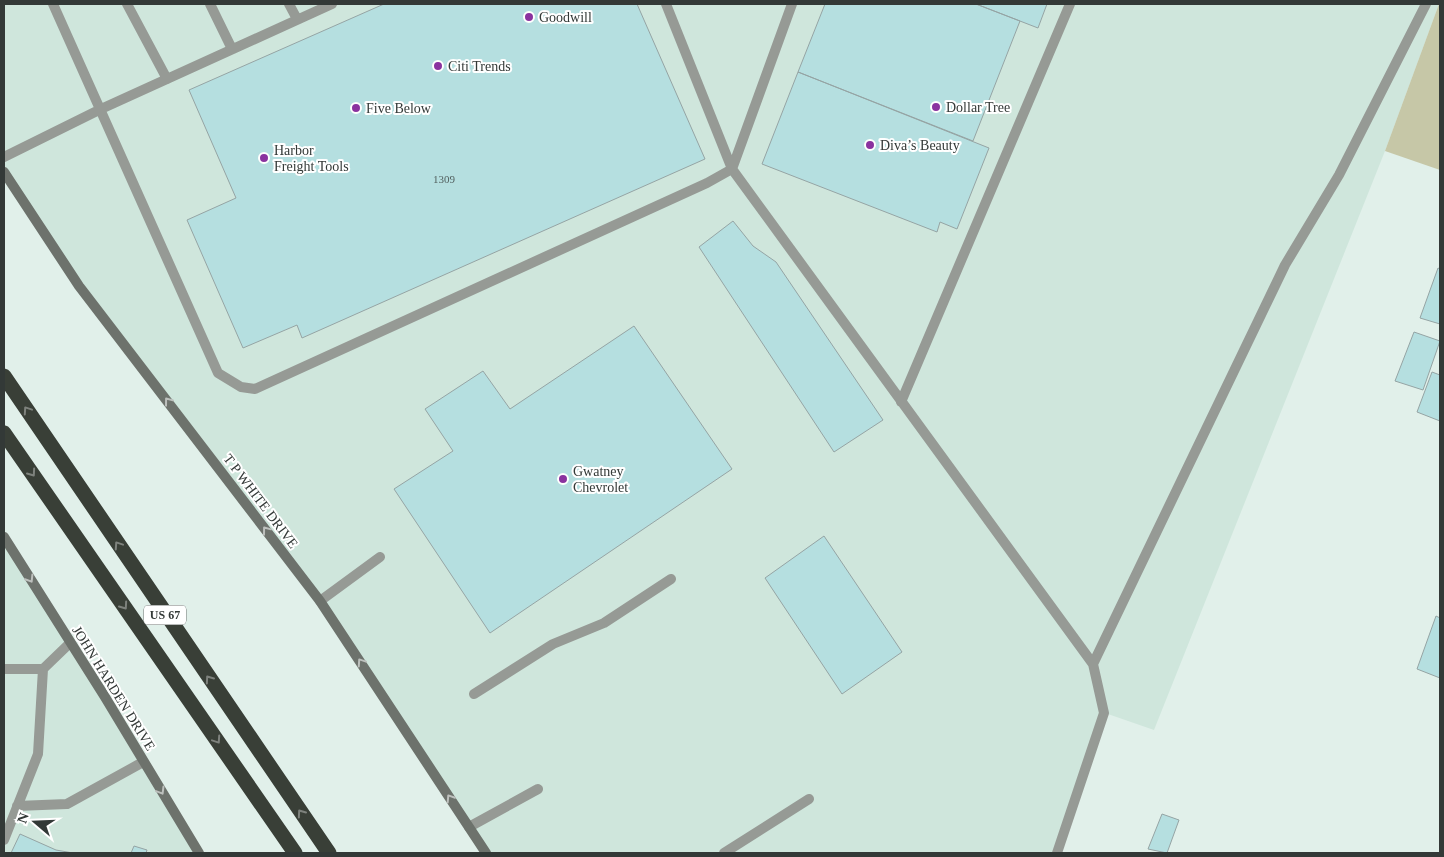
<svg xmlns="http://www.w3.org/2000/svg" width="1444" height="857" font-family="'Times New Roman',serif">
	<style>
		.built { fill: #cfe6dc }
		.green { fill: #c6c7a7 }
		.building { fill: #b5dfe0; stroke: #95a4a4 }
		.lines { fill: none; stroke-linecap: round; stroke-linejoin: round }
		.lane { stroke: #969a95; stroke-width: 10 }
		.secondary { stroke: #6d726c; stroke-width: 10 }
		.highway { stroke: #393f37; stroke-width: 15 }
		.oneway { stroke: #bdc0bd }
		.oneway2 { stroke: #7e827d }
		.poi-dot { fill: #8a329f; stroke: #fff; stroke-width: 2 }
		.labels { text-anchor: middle; stroke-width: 4; stroke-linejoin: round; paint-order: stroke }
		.number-label { font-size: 11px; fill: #546261 }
		.shield { fill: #fff; stroke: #707473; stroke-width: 1 }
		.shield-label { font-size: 12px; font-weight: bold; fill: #333937 }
		.poi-label { font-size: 14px; fill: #333937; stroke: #fff; text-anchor: start }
		.street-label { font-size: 14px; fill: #333937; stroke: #fff }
	</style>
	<rect width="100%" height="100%" fill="#e1f0ea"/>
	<path class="built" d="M4,4H1439L1385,151L1154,730L1105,713L1057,853H486L320,601L140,363L4,172Z
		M4,537L199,853H4Z"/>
	<path class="green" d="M1439,4H1440V170L1385,151Z"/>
	<path class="building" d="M384,4H637L705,159L302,338L297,325L243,348L187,220L236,198L189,90Z
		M825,4H976L1020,21L973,141L798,72Z
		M976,4H1047L1038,28Z
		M798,72L989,148L957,229L940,222L937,232L762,164Z
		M733,221L753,246L776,262L883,420L834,452L699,247Z
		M1438,268L1440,269V324L1420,318Z
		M634,326L732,469L490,633L394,489L453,451L425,409L483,371L510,409Z
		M1414,332L1440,341L1423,390L1395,381Z
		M1432,372L1440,375V421L1417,412Z
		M824,536L902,652L842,694L765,578Z
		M1436,616L1440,618V678L1417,669Z
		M1162,814L1179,820L1167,853L1148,849Z
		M20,834L56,850L73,853H11Z
		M134,846L147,850L146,853H131Z"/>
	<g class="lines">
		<path class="lane" d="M53,4L218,373L241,387L255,389L707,183L732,169L1093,664L1104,713L1057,853
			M127,4L167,79
			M210,4L232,49
			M289,4L297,19
			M666,4L732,169L792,4
			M4,157L101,109L332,4
			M901,402L1070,4
			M320,601L380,557
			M1093,664L1285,265L1339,175L1426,4
			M4,669H43
			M474,694L553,644L604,623L671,579
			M17,806L67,804L143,762
			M469,827L538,789
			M4,840L38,754L43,669L70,643
			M724,853L809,799"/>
		<path class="secondary" d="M4,172L79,286L320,601L486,853
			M4,537L105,697L199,853"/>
		<path class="highway" d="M4,376L329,853
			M4,433L295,853"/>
	</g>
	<defs><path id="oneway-chevron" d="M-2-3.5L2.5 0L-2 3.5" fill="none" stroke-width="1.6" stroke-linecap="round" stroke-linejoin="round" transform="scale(1.25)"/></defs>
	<g class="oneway">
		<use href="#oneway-chevron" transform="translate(168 401) rotate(-127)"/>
		<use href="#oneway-chevron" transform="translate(266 530) rotate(-127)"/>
		<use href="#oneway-chevron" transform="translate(30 579) rotate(58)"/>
		<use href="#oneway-chevron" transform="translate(361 662) rotate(-124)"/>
		<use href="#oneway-chevron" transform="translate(161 791) rotate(59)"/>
		<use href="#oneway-chevron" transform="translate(450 798) rotate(-123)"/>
	</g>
	<g class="oneway2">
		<use href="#oneway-chevron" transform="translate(27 410) rotate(-124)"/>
		<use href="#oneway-chevron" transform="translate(32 473) rotate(55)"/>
		<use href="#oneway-chevron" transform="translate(118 545) rotate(-124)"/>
		<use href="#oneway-chevron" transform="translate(124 606) rotate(55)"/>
		<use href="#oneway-chevron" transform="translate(209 679) rotate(-125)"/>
		<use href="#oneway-chevron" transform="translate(217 740) rotate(56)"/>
		<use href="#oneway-chevron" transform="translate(301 813) rotate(-125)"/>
	</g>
	<g class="poi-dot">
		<circle cx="529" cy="17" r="5"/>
		<circle cx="438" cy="66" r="5"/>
		<circle cx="936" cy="107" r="5"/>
		<circle cx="356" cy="108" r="5"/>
		<circle cx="870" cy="145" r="5"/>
		<circle cx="264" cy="158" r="5"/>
		<circle cx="563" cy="479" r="5"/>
	</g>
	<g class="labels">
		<g class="number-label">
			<text x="444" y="183">1309</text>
		</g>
		<rect class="shield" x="144" y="605.5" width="42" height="19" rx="4"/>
		<g class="shield-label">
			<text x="165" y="619">US 67</text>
		</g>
		<g class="poi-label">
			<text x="539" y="22">Goodwill</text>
			<text x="448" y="71">Citi Trends</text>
			<text x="946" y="112">Dollar Tree</text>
			<text x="366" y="113">Five Below</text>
			<text x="880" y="150">Diva’s Beauty</text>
			<text x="274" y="155">Harbor<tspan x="274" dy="16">Freight Tools</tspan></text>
			<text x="573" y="476">Gwatney<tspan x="573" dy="16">Chevrolet</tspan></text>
		</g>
		<g class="street-label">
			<text transform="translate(261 501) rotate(53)" y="5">T P WHITE DRIVE</text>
			<text transform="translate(114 688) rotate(58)" y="5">JOHN HARDEN DRIVE</text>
		</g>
	</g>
	<rect width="1444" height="857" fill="none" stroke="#333937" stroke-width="10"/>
	<g transform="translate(35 822) rotate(289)" stroke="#ffffff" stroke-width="4" paint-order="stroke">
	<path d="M0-4L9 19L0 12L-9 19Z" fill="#333937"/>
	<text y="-8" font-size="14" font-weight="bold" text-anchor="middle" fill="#333937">N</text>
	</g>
</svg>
